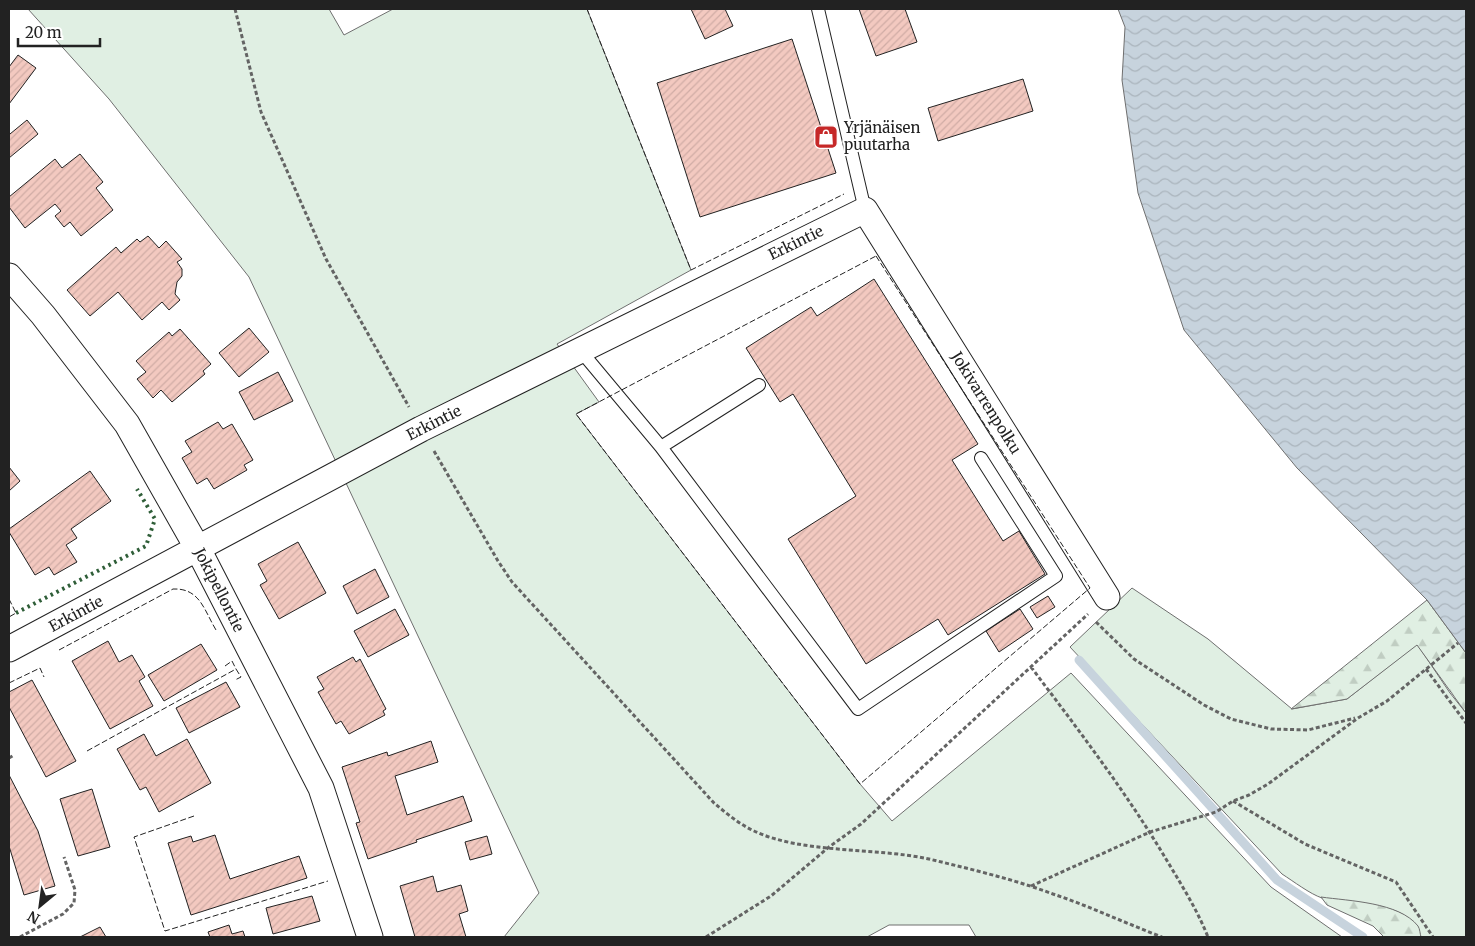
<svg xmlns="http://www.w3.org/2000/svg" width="1475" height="946" font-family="Merriweather,serif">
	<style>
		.grass { fill: #e0efe3; stroke: #6f6f6f }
		.forest { fill: url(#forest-firs); stroke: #6f6f6f }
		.water { fill: url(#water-waves); stroke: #6f6f6f }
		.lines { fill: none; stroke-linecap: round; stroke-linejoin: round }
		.stream { stroke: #c7d3dd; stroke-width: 9 }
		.building { fill: url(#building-hatch); stroke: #222 }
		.lane-casing { stroke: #222; stroke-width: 14 }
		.street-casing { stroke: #222; stroke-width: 27 }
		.path { stroke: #646464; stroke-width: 3; stroke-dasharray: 4 2.5; stroke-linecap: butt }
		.lane { stroke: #fff; stroke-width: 12 }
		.street { stroke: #fff; stroke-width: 25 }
		.hedge { stroke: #2f5e38; stroke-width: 4; stroke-dasharray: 2.5 4; stroke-linecap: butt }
		.fence { stroke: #222; stroke-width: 1; stroke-dasharray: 6 2.5; stroke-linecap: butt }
		.labels { text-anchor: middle; stroke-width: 4; stroke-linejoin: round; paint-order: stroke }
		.poi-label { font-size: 15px; fill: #222; stroke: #fff; text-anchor: start }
		.street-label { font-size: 15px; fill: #222; stroke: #fff }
	</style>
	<defs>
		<pattern id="forest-firs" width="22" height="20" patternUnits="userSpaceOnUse" patternTransform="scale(1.25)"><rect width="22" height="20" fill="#e0efe3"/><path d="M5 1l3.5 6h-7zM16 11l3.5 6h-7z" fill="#c0cdc2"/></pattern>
		<pattern id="water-waves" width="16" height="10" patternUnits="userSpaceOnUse" patternTransform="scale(1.25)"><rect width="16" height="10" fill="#c7d3dd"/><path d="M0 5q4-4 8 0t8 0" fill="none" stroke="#abb5bd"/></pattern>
		<pattern id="building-hatch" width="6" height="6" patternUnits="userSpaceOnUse" patternTransform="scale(1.25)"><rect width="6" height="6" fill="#f3c9c0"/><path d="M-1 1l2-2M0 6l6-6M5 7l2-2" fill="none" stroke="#d0aca5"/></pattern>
	</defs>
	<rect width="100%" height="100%" fill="#fff"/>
	<path class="grass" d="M28,9H329L344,35L393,9H587L691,270L557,344L599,402L576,414L860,784L892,821L1071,673L1271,887L1342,937H976L969,925H889L867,937H504L539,893L249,277L109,99Z
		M1132,588L1208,639L1292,709L1347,699L1417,644L1450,693L1466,713V937H1421C1411,899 1353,906 1322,898C1310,894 1293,881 1282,874L1070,647Z"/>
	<path class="forest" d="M1427,600L1466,653V713L1417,645L1347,699L1291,709Z
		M1321,897C1349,901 1399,902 1418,926C1420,929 1420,934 1421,937H1384L1373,926L1327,905Z"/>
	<path class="water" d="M1118,9H1466V653L1427,600L1297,468L1184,330L1138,193L1122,80L1125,27Z"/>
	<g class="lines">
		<path class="stream" d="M1079,660L1277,880L1363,937"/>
	</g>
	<path class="building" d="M691,9H725L733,26L705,39Z
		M859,9H905L917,42L876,56Z
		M792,39L836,173L700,217L657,83Z
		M18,55L36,68L9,104V67Z
		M1023,79L1033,111L938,141L928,108Z
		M27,120L38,134L9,158V132L10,134Z
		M80,154L103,182L96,188L113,210L81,236L70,222L64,227L55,216L61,211L55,204L25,228L9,207V197L55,159L62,168Z
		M148,236L159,248L166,241L182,259L177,262L182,269V276L177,282L175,294L180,300L169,310L162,302L142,320L118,292L90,316L67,290L116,247L121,253L137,239L140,242Z
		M874,279L978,444L952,460L1003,541L1019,531L1045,574L948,635L938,619L866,664L788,539L856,496L793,394L780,402L746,348L811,307L817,316Z
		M249,328L269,352L239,377L219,353Z
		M180,329L211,364L203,371L205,374L172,402L161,390L153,398L137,379L146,372L136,361L169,332L172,336Z
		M278,372L293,401L254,420L239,392Z
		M218,422L223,429L232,424L253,460L244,465L247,470L214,489L207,478L197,484L182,458L192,452L185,441Z
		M9,467L20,481L9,491Z
		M90,471L111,501L71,529L77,538L66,545L77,562L54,575L49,567L35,575L9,532V529Z
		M298,542L326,593L279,619L260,585L267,581L258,564Z
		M375,569L389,597L357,614L343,586Z
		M1048,596L1055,607L1037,618L1030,607Z
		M395,609L409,635L368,657L354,631Z
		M1020,609L1033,629L999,652L986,631Z
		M108,641L119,662L132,655L145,677L139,681L153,706L110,729L72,661Z
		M201,644L217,670L164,701L148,675Z
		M353,657L356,662L360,659L386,709L383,711L385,715L349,734L341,721L336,724L318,692L324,689L317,677Z
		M32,680L76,761L46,777L9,707V692Z
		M226,682L240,707L189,733L176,708Z
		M144,734L156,756L187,739L211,783L159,812L146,787L140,790L117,749Z
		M431,741L438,762L395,776L407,815L463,796L472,821L416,840L417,842L368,859L356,823L360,822L342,767L387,752L388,756Z
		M9,775L38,831L55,886L24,895L9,846Z
		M92,789L110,847L78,856L60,799Z
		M215,835L230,879L299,856L307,878L191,915L168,843L191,836L193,842Z
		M487,836L492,854L470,860L465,842Z
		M433,876L437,892L461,885L468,911L459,914L466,937H415L400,886Z
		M312,896L320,921L273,934L266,908Z
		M229,925L232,934L243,931L245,937H210L208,932Z
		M100,927L106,937H80Z"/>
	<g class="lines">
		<g class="lane-casing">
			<path id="lane" d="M818,9L865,210
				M580,350L661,447L858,709L1056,576L981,458
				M661,447L759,385"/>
		</g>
		<g class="street-casing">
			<path id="street" d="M9,276L43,315L127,424L198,549L321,788L370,937
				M9,649L421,429L865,210L1107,597"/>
		</g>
		<path class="path" d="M235,9L261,112L326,259L409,407
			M434,451L498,561L512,582L714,803C726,813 739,824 754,831C803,854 874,847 929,859C970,869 1013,879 1053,894C1089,906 1125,923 1162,937
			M1096,622L1134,659L1204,705L1231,719L1271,729L1308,730L1355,718
			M1031,667C1077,728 1123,788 1163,854C1179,881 1196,907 1208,937
			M1426,669L1466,723
			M9,758L14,755
			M1233,801L1305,844L1396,882L1433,937
			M1031,886L1150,832L1216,812L1233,801L1249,795L1268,784L1358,718L1387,701L1458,643
			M20,937L63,914L74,903L75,890L64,857
			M706,937L771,896L829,847L861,824L1088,614"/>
		<use href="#lane" class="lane"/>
		<use href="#street" class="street"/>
		<path class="hedge" d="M16,613L146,546L155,519L137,489"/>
		<path class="fence" d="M587,9L691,270L844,194
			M876,256L1090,588L860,784L576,414Z
			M9,599L16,613L9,617
			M59,650L173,589C200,588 204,610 216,630
			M225,666L232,661L236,669
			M9,683L40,668L44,677
			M87,751L236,669L241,677L235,680
			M194,816L134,837L165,931L328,881"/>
	</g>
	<defs>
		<g id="shop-square" transform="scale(1.25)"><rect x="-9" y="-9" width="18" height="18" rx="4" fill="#c62828" stroke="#fff"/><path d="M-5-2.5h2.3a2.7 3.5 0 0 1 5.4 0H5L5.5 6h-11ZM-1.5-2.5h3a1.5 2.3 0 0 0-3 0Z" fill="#fff"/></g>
	</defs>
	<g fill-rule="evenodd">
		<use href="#shop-square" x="826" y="137"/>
	</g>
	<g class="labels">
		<g class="poi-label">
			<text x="844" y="133">Yrjänäisen<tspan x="844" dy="17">puutarha</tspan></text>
		</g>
		<g class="street-label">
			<text transform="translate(796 243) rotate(-26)" y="5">Erkintie</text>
			<text transform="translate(986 403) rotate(58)" y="5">Jokivarrenpolku</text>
			<text transform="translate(434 423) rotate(-27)" y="5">Erkintie</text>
			<text transform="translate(219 590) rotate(63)" y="5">Jokipellontie</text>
			<text transform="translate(76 614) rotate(-28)" y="5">Erkintie</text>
		</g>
	</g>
	<rect width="1475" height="946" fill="none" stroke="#222222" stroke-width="20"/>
	<g transform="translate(40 906) rotate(209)" stroke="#ffffff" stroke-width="4" paint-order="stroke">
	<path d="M0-4L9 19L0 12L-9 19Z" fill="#222222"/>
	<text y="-8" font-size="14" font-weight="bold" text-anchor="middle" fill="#222222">N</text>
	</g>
	<path d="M18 38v8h82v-8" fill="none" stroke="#222222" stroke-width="2.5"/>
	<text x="25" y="38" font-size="15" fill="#222222" stroke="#ffffff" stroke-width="4" paint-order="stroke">20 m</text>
</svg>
